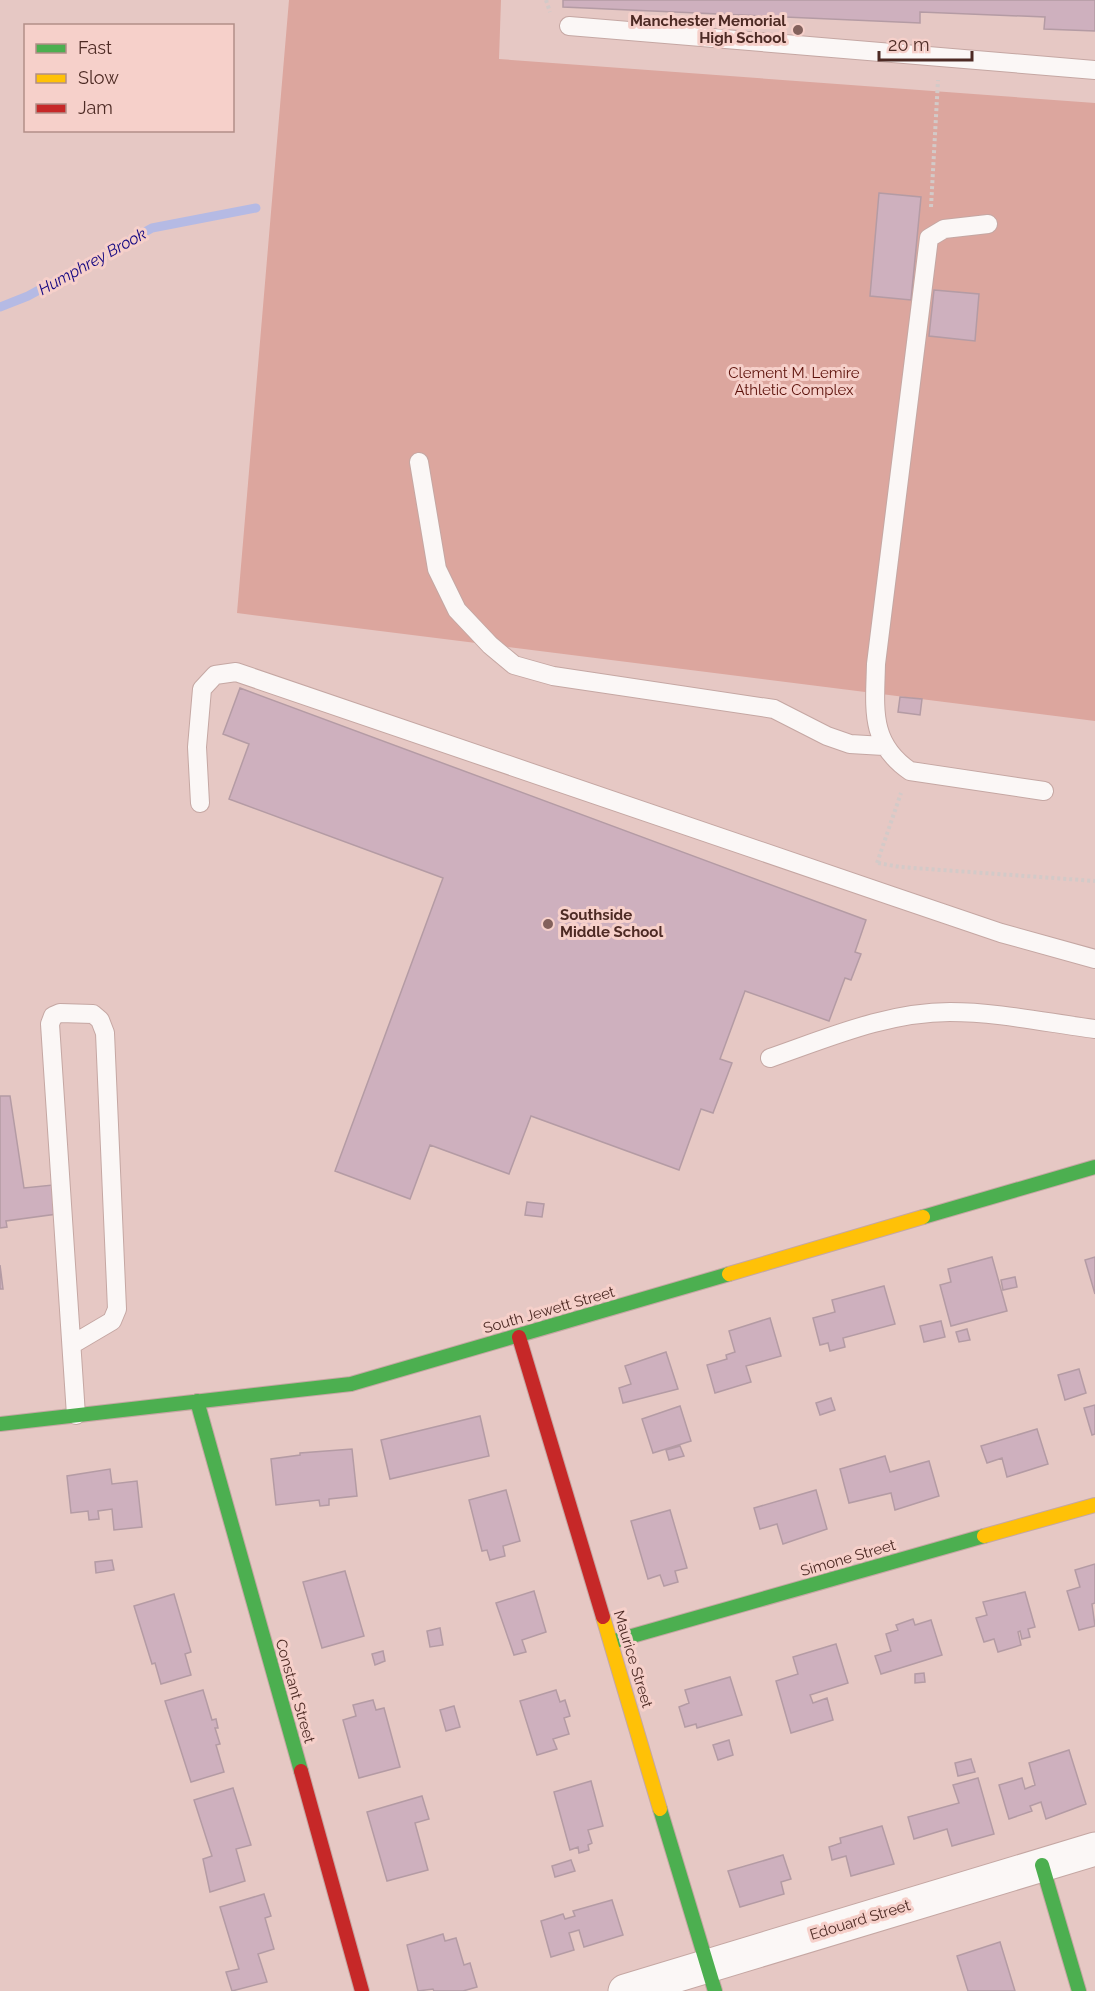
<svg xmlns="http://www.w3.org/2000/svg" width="1095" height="1991" font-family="Raleway,sans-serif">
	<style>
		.green { fill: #dca69e }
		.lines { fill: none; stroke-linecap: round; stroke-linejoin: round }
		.stream { stroke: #b5bae4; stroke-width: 9 }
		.building { fill: #ceb0be; stroke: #b49ba4; stroke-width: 1.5 }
		.lane-casing { stroke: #c5a7a3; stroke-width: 20 }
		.street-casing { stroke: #c5a7a3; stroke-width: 35 }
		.fast-casing { stroke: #c5a7a3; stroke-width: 16 }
		.slow-casing { stroke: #c5a7a3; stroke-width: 16 }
		.jam-casing { stroke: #c5a7a3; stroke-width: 16 }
		.path { stroke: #d3cac8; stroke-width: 4; stroke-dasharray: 3 3; stroke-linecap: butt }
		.lane { stroke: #fbf7f6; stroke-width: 18 }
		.street { stroke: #fbf7f6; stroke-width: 33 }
		.fast { stroke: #4caf50; stroke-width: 14 }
		.slow { stroke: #ffc107; stroke-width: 14 }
		.jam { stroke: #c62828; stroke-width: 14 }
		.poi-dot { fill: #83615c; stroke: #f6d0ca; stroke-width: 2 }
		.labels { text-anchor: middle; stroke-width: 6; stroke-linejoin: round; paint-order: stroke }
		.poi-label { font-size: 15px; font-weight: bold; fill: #4d2a24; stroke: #f6d0ca; text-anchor: end }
		.park-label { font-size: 15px; fill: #5b1009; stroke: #f6d0ca }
		.street-label { font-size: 15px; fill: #4d2a24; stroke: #f6d0ca }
		.water-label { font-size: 16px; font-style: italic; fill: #120581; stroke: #f6d0ca }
	</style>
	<rect width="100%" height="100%" fill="#e6c8c4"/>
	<path class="green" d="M289,0H501L499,59L1095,103V721L237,613Z"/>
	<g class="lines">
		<path class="stream" d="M0,307L28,296L152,228L256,208"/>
	</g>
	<path class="building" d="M563,0H1095V31L1044,29L1045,17L920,12V23L563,7Z
		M879,193L921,197L911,300L870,296Z
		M934,290L979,294L975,341L929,336Z
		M240,688L866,920L855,952L861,954L851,980L845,978L829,1021L745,991L720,1059L732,1063L713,1113L701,1109L679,1170L531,1116L509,1174L430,1145L410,1199L335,1171L443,878L229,799L249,744L223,734Z
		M900,697L922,699L920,715L898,712Z
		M0,1096H10L24,1188L53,1185L57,1214L6,1221L7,1227L0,1228Z
		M527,1202L544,1204L542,1217L525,1215Z
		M992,1257L1007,1311L951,1326L940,1285L951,1282L948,1269Z
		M1095,1257V1294L1085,1260Z
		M0,1265L3,1289H0Z
		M1015,1277L1017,1287L1003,1290L1001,1280Z
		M884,1286L895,1324L843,1338L845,1347L830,1351L828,1343L820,1345L813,1318L835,1312L832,1300Z
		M770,1318L781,1356L746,1366L751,1382L715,1393L707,1365L727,1359L726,1355L735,1352L729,1331Z
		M941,1321L945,1337L924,1342L920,1326Z
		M967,1329L970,1340L959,1342L956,1332Z
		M666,1352L678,1389L623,1403L619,1388L631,1384L625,1366Z
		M1079,1369L1086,1393L1065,1400L1058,1375Z
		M831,1398L835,1410L820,1415L816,1403Z
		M1095,1405V1434L1092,1435L1084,1408Z
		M680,1406L691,1441L653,1453L642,1419Z
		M480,1416L489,1456L390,1479L381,1440Z
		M1037,1429L1048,1464L1007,1477L1002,1458L987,1463L981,1446Z
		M680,1446L684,1456L669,1460L666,1450Z
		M352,1449L357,1496L329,1499V1505L320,1506L319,1500L276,1505L271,1459L300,1455V1453Z
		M885,1456L890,1472L929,1461L939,1496L895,1510L891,1493L849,1503L840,1469Z
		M110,1469L112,1484L137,1481L142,1527L114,1530L112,1509L98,1511L99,1519L89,1520L88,1511L71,1513L67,1476Z
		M506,1490L520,1541L503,1546L505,1556L490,1560L487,1550L482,1551L469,1500Z
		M816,1490L827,1529L783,1544L777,1524L760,1529L754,1508Z
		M670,1510L687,1568L675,1571L678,1582L664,1586L660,1575L648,1579L631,1521Z
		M112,1560L114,1570L96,1573L95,1562Z
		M1095,1564V1603L1092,1604L1095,1626L1079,1630L1067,1591L1080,1587L1075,1570Z
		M345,1571L364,1636L322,1648L303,1582Z
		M534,1591L546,1632L522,1640L526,1652L514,1655L496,1603Z
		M1025,1592L1035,1627L1028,1629L1030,1637L1022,1639L1020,1631L1018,1632L1021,1645L998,1652L994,1639L984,1642L976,1618L987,1615L983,1602Z
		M174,1594L191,1652L185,1654L191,1675L161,1684L155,1663L152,1664L134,1606Z
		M913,1619L915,1625L931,1620L942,1655L881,1674L875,1656L891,1651L886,1634L898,1630L896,1625Z
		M440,1628L443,1645L430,1647L427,1631Z
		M836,1644L848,1683L810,1695L813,1703L827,1698L833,1720L791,1733L776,1681L798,1674L793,1657Z
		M383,1651L385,1661L375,1665L372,1654Z
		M924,1673L925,1682L915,1683V1674Z
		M730,1677L742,1715L697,1728L696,1724L685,1727L679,1707L689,1703L685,1690Z
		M203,1690L212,1720L216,1719L218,1728H215L220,1744L216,1745L224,1772L191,1782L165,1701Z
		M556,1690L560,1702L565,1700L570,1716L564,1718L569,1734L553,1739L557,1749L537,1755L520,1701Z
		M373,1700L376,1710L384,1708L400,1767L359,1778L343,1720L356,1716L353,1705Z
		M454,1706L460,1727L446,1731L440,1710Z
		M729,1740L733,1755L718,1760L713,1745Z
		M1069,1750L1086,1804L1046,1819L1041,1802L1030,1806L1032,1811L1009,1819L999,1785L1022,1778L1025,1789L1035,1785L1029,1763Z
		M971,1759L975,1772L958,1776L955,1763Z
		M978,1778L994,1834L952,1846L947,1829L914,1839L908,1817L959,1803L953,1785Z
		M591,1781L603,1826L588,1830L592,1843L588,1845L589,1850L579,1853L578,1847L570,1850L554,1792Z
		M233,1788L251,1845L236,1849L245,1881L210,1892L203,1859L212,1856L194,1800Z
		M422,1796L429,1819L415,1823L428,1870L387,1881L367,1812Z
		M882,1826L894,1864L851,1876L846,1856L832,1860L829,1847L841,1843L840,1838Z
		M783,1855L791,1879L781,1882L784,1894L740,1907L728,1871Z
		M571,1860L575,1871L555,1877L552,1866Z
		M264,1894L271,1916L265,1918L274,1949L258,1954L267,1982L232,1991L226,1972L239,1969L220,1907Z
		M612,1900L623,1935L584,1947L579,1930L569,1933L574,1950L551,1957L541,1921L563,1914L565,1919L575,1916L573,1911Z
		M443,1934L445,1941L456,1938L464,1965L470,1963L477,1987L463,1991H434L433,1989L418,1991L407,1945Z
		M1000,1942L1015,1991H968L957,1956Z"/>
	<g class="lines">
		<g class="lane-casing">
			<path id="lane" d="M569,26L1095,70
				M988,224L944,229L929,238L876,664C875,708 869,743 910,771L1044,791
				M419,462L437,569L457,610L490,645L514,665L553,676L774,709L827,736L850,744L884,746
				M200,803L197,747L202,689L215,675L236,672L892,896L1001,933L1095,959
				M770,1058C828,1038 887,1012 950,1012C998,1012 1048,1023 1095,1029
				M73,1344L112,1321L117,1309L105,1033L100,1020L93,1014L60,1013L53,1016L50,1024L76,1415"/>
		</g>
		<g class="street-casing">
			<path id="street" d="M625,1991L1095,1849"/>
		</g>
		<g class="fast-casing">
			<path id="fast" d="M923,1217L1095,1167
				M197,1401L301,1771
				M0,1424L351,1384L729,1274
				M611,1642L984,1536
				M660,1809L715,1991
				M1042,1865L1079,1991"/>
		</g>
		<g class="slow-casing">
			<path id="slow" d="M729,1274L923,1217
				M984,1536L1095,1505
				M603,1617L660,1809"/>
		</g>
		<g class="jam-casing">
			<path id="jam" d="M519,1337L603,1617
				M301,1771L362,1991"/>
		</g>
		<path class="path" d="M546,0L550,12
			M931,207L938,80
			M877,863L901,793
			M878,863L900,867L1095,881"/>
		<use href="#lane" class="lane"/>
		<use href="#street" class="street"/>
		<use href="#fast" class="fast"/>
		<use href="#slow" class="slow"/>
		<use href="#jam" class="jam"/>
	</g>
	<g class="poi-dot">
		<circle cx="798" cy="30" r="6"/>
		<circle cx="548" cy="924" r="6"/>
	</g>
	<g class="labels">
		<g class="poi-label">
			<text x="786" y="26">Manchester Memorial<tspan x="786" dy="17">High School</tspan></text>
			<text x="560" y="920" text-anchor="start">Southside<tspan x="560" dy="17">Middle School</tspan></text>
		</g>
		<g class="park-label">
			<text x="794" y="378">Clement M. Lemire<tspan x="794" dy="17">Athletic Complex</tspan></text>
		</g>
		<g class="street-label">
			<text transform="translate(549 1310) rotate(-16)" y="5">South Jewett Street</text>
			<text transform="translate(848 1558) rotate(-16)" y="5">Simone Street</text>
			<text transform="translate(633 1659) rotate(73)" y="5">Maurice Street</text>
			<text transform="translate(295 1691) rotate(74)" y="5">Constant Street</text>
			<text transform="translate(860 1920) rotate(-17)" y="5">Edouard Street</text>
		</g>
		<g class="water-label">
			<text transform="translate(92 261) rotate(-29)" y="6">Humphrey Brook</text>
		</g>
	</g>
	<rect x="24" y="24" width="210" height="108" fill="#f6d0ca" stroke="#b28e88" stroke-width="1.5"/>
	<rect x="36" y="44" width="30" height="9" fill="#4caf50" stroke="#b28e88" stroke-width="1.5"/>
	<text x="78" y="54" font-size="18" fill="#4d2a24">Fast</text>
	<rect x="36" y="74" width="30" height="9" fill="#ffc107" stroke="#b28e88" stroke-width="1.5"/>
	<text x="78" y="84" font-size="18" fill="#4d2a24">Slow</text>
	<rect x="36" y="104" width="30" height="9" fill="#c62828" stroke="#b28e88" stroke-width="1.5"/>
	<text x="78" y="114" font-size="18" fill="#4d2a24">Jam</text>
	<path d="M879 51v9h93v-9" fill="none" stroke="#4d2a24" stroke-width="3"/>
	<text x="888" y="51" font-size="18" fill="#4d2a24" stroke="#f6d0ca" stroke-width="4.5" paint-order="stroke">20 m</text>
</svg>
